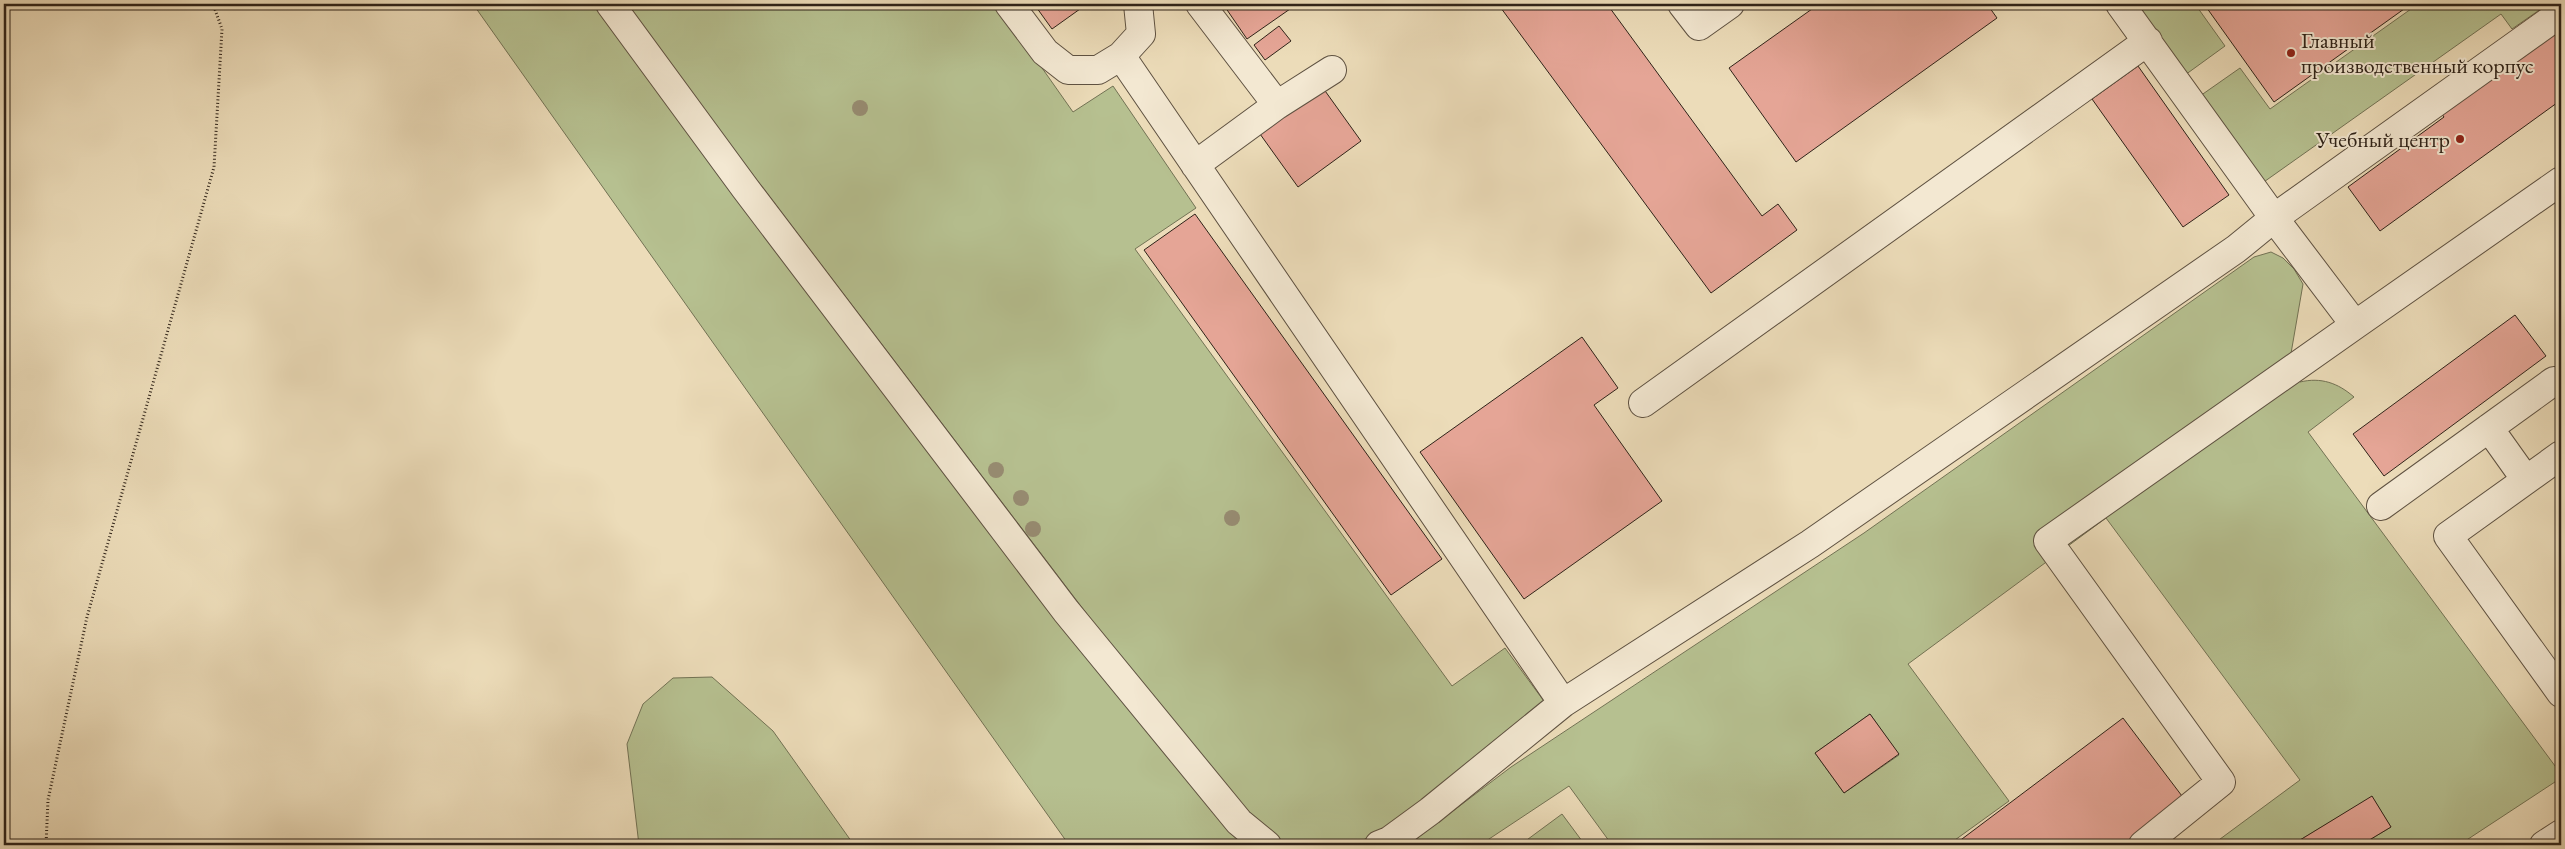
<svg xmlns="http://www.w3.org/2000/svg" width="2565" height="849" font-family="'EB Garamond',serif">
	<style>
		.green { fill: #b6c090; stroke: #727254; fill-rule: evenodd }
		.building { fill: #e5a596; stroke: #2f2319 }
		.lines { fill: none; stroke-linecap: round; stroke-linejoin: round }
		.minor-casing { stroke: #5e5141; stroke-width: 30 }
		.path { stroke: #2f2319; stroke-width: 3; stroke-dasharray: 1 2.5; stroke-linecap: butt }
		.minor { stroke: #f3e8d2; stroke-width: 28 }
		.tree { fill: #978c72 }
		.poi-dot { fill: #8f2418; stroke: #f3e8d2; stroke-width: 2 }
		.labels { text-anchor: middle; stroke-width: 4; stroke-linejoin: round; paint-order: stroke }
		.poi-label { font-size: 22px; fill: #2f2319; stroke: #f3e8d2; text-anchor: start }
	</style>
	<rect width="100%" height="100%" fill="#ecdcb9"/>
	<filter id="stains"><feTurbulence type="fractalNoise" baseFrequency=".004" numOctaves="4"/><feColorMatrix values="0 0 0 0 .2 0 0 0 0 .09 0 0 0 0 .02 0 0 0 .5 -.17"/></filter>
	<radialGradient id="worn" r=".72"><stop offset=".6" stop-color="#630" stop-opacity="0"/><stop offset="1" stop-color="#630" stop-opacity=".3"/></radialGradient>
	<path class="green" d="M473,4H595L736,189L1009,559L1147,731L1246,845H1069Z
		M623,4H997L1073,112L1113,86L1196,208L1135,249L1452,686L1505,648L1546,704L1379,834L1349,845H1293L1273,838L1256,825L1128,668Z
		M2134,4H2195L2225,46L2185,75Z
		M2418,4H2548L2512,29L2501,14L2261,184L2200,96L2240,68L2270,109Z
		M2271,252L2283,258L2294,269L2303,284L2289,365L2300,382C2321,377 2338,383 2354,397L2308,432L2561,774V778L2459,845H2361L2391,827L2372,797L2300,840L2303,845H2212L2300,780L2106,518L1908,664L2009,801L1948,845H1612L1569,786L1480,845H1408L1511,767L1864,533L2254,257ZM1870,714L1899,755L1844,793L1815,753Z
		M712,677L773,731L854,845H639L627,744L643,704L673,678Z
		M1562,814L1585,845H1520Z"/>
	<path class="building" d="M1034,4H1087L1052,29Z
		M1223,4H1286L1290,9L1247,39Z
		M1498,4H1607L1762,216L1778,204L1797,230L1711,293Z
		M1819,4H1987L1997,18L1796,162L1729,68Z
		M2204,4H2411L2274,102Z
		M2561,21V100L2380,231L2348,187L2444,117L2439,110Z
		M1279,26L1291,41L1265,60L1254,45Z
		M2138,66L2229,195L2183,227L2092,99Z
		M1323,88L1361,141L1298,187L1260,134Z
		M1195,214L1442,559L1391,595L1144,250Z
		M2515,315L2546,356L2384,476L2353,434Z
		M1582,337L1618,388L1594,405L1662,501L1524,599L1420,452Z
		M1870,714L1899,754L1844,793L1815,753Z
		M2123,718L2185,800L2124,845H1954Z
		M2372,796L2391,827L2361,845H2303L2300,840Z"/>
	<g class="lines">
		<g class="minor-casing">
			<path id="minor" d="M610,4L745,188L1066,611L1239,822L1267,845
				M1009,4L1045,52L1068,70H1098L1121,56L1141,34L1138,4
				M1200,4L1277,105
				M1682,4L1699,26L1730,4
				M2120,4L2274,218L2561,13
				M1121,56L1563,703
				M1195,165L1277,105L1332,70
				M1643,403L2148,41
				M2489,428L2526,480
				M2561,455L2448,536L2561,693
				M2381,506L2554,381
				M1379,845L1389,841L1430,811L1563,703L1810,544L2236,249L2274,218L2355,325L2561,181
				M2143,845L2221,782L2048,541L2355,325
				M2544,845L2561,834"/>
		</g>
		<path class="path" d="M46,845L48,800L87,617L214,167L222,29L213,4"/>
		<use href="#minor" class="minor"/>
	</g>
	<g class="tree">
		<circle cx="860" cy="108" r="8"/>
		<circle cx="996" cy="470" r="8"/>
		<circle cx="1021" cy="498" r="8"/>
		<circle cx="1232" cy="518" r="8"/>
		<circle cx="1033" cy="529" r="8"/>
	</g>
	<g class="poi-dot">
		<circle cx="2291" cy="53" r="5"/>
		<circle cx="2460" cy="139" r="5"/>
	</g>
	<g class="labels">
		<g class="poi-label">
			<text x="2301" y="48">Главный<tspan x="2301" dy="25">производственный корпус</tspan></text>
			<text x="2450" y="147" text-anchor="end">Учебный центр</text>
		</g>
	</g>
	<rect width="2565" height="849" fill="none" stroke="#ecdcb9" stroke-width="20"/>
	<rect x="5" y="5" width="2555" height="839" fill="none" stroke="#2f2319" stroke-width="2.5"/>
	<rect x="10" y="10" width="2545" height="829" fill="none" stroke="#2f2319"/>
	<rect width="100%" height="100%" filter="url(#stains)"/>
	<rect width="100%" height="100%" fill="url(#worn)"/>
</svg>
